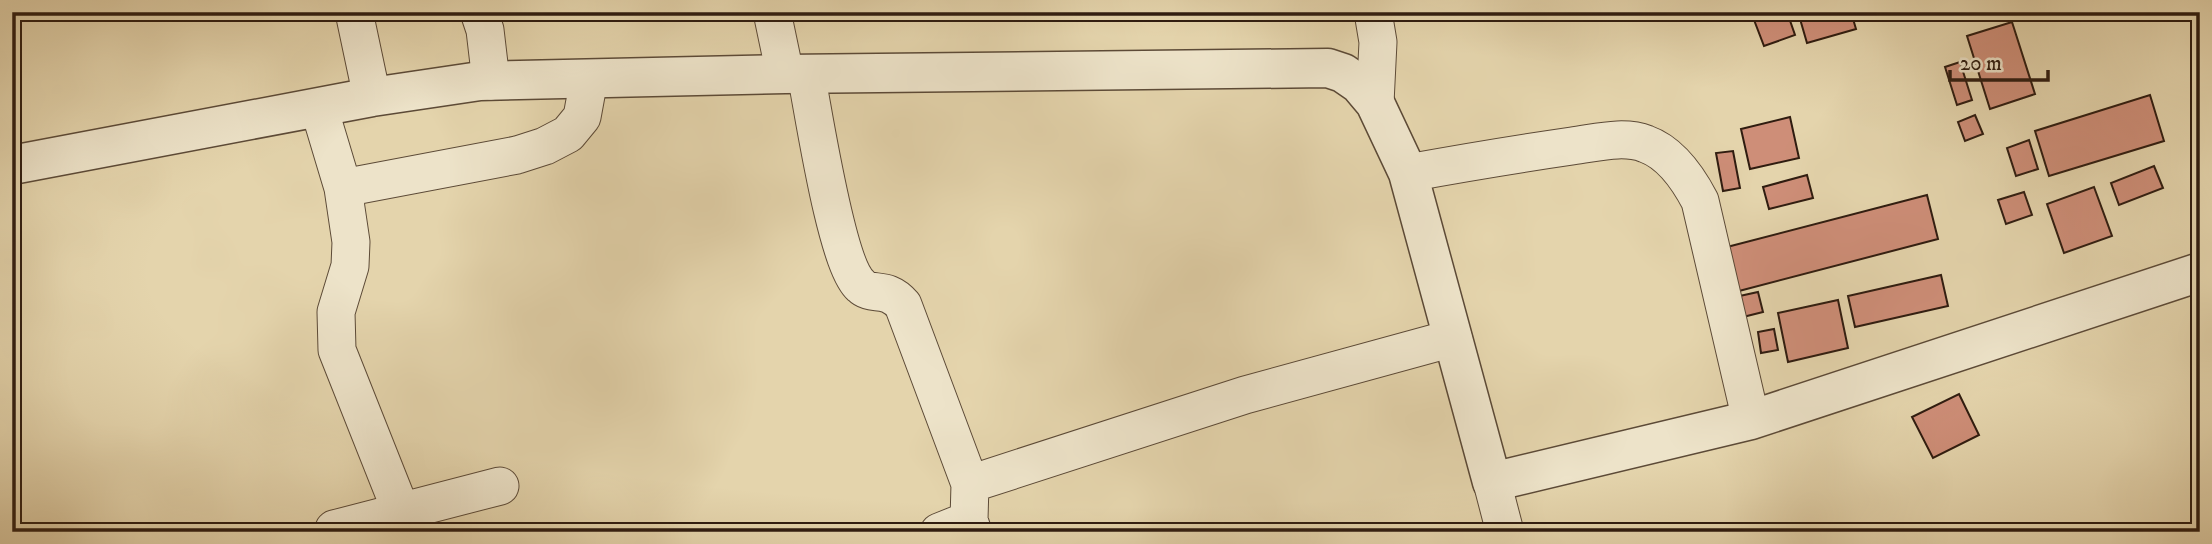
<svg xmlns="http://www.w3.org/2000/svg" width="2212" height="544" font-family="'IM FELL DW Pica',serif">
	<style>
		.building { fill: #ce8e78; stroke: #2f1c10; stroke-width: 2 }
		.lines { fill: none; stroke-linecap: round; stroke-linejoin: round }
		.minor-casing { stroke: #5c4a37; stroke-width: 39 }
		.tertiary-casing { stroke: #5c4a37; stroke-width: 41 }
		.minor { stroke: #ede3c9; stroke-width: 37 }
		.tertiary { stroke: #ede3c9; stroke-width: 38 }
	</style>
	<rect width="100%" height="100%" fill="#e4d4ac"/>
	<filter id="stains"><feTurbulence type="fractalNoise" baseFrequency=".00286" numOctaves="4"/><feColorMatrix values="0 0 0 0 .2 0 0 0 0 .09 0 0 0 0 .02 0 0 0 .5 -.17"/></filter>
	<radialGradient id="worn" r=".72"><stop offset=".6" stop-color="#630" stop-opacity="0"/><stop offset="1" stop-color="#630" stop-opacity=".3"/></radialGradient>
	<path class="building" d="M1751,12H1787L1795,35L1764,46Z
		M1798,12H1851L1856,29L1807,43Z
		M2012,22L2035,94L1990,109L1967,36Z
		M1960,62L1972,100L1957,105L1945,67Z
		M2150,95L2164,141L2049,176L2035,131Z
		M1975,115L1983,134L1965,141L1958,122Z
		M1790,117L1799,158L1750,169L1741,129Z
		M2029,140L2038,169L2016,176L2007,148Z
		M1733,151L1740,188L1723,191L1716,153Z
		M2154,166L2163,188L2119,205L2111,183Z
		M1807,175L1813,198L1769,209L1763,187Z
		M2094,187L2112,236L2064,253L2047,204Z
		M2024,192L2032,215L2006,224L1998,200Z
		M1927,195L1938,239L1739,291L1727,247Z
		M1941,275L1948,306L1855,327L1848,296Z
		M1758,292L1763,312L1739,318L1735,297Z
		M1838,300L1848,348L1788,362L1778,313Z
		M1774,329L1778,350L1761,353L1758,332Z
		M1959,394L1979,435L1933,458L1912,417Z"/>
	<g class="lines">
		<g class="minor-casing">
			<path id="minor" d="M354,12L372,97
				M479,12L485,30L491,81
				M772,12L785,74
				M1373,12L1378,42L1375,103
				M806,74C814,114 836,264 861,286C872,297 886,285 903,305L970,484L969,520L973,532
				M319,108L343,188L351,242L350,266L336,312L337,350L401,511
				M1408,173C1463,163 1517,154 1572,146C1596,143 1623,135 1646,144C1671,153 1688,178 1700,201L1751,420
				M343,188L517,155L545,146L568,134L582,117L589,79
				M1492,482L1505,532
				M970,484L1245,395L1453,338
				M334,529L500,486
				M939,532L969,520"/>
		</g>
		<g class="tertiary-casing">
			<path id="tertiary" d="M12,165L372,97L480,81L785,74L1328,68L1343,73L1359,84L1375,103L1408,173L1492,482L1751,420L2200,272"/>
		</g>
		<use href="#minor" class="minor"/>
		<use href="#tertiary" class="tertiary"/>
	</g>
	<rect width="2212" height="544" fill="none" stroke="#e4d4ac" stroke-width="42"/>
	<rect x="14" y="14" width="2184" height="516" fill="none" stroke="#2f1c10" stroke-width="3.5"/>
	<rect x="21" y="21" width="2170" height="502" fill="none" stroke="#2f1c10" stroke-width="2"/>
	<path d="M1950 70v10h98v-10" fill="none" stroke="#2f1c10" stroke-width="3.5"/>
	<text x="1960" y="70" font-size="21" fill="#2f1c10" stroke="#ede3c9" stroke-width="5" paint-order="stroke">20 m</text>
	<rect width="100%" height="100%" filter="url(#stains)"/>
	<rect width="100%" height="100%" fill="url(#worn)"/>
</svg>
